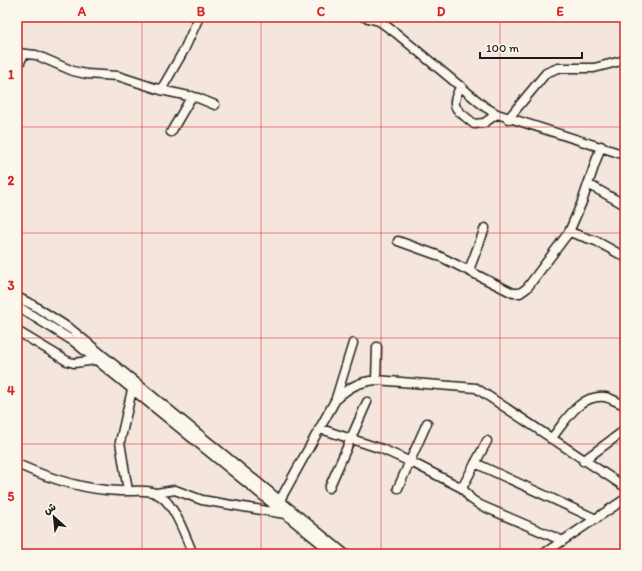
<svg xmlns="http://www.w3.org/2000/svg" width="642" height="571" font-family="Itim,'Playpen Sans Arabic',sans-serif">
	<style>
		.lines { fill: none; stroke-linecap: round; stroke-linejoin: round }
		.minor-casing { stroke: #1c1c1c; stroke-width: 11 }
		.minor { stroke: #fbf7ec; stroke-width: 8 }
		.grid { fill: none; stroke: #d62828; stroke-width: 1; stroke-opacity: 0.55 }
		.neatline { fill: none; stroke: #d62828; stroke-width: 1.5 }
		.grid-label { font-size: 13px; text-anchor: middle; font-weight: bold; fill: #d62828 }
	</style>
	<rect width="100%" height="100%" fill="#f5e6dd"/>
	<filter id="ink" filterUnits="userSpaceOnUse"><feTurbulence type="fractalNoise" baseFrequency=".025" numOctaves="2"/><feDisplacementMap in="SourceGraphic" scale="8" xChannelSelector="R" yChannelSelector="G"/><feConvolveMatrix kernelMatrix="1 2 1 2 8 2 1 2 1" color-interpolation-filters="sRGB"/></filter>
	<g filter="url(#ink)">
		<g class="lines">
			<g class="minor-casing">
				<path id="minor" d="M364,17L379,21L396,33L485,107L497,114L625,155
					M17,53L36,55L73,71L86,74L118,76L161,90L184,50L199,17
					M17,68L24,54
					M461,86C448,109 457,109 474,124L484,123L497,114
					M161,90L198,98L215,105
					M508,119L546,73L558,68H594L625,60
					M171,132L192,96
					M588,184L625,205
					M569,232L596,241L625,257
					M398,241L437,255L513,293H520L527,288L569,232L582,202L601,146
					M469,270L485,228
					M17,297L33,305L72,330L345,554
					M17,306L73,341L334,554
					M17,331L67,361L74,363L96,360
					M376,380L377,347
					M336,398L353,343
					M321,429L382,449L415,464L462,488L471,499L480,505L563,541
					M551,439C565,422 579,394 605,397C611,398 618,403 625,405
					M583,461L625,430
					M475,463L596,519
					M17,464C48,478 86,490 120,491C135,492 150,487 163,498C176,509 186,538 193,554
					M329,488L367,402
					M398,488L427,423
					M462,488L487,441
					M128,491L120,442L132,390
					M157,493L175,490L202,500L285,514
					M280,500L336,399C349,387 359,382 376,380L476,388L625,487
					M543,554L625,499"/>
			</g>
			<use href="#minor" class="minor"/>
		</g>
	</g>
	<path class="grid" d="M142,17V554M261,17V554M381,17V554M500,17V554M17,127H625M17,233H625M17,338H625M17,444H625"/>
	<rect width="642" height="571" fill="none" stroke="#fbf7ec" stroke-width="44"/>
	<g transform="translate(54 517) rotate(333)" stroke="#fbf7ec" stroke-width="3" paint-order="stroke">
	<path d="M0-3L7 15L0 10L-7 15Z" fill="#1c1c1c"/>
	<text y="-6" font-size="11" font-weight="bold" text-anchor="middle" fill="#1c1c1c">ش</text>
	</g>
	<path d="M480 52v6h102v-6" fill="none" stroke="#1c1c1c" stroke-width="2"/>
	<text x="486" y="52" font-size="12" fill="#1c1c1c" stroke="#fbf7ec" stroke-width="3" paint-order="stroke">100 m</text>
	<rect x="22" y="22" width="598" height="527" class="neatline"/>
	<g class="grid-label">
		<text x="82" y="16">A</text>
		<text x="201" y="16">B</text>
		<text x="321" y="16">C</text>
		<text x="441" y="16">D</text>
		<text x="560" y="16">E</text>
		<text x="11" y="79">1</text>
		<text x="11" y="185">2</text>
		<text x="11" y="290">3</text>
		<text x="11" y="395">4</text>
		<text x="11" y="501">5</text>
	</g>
</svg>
